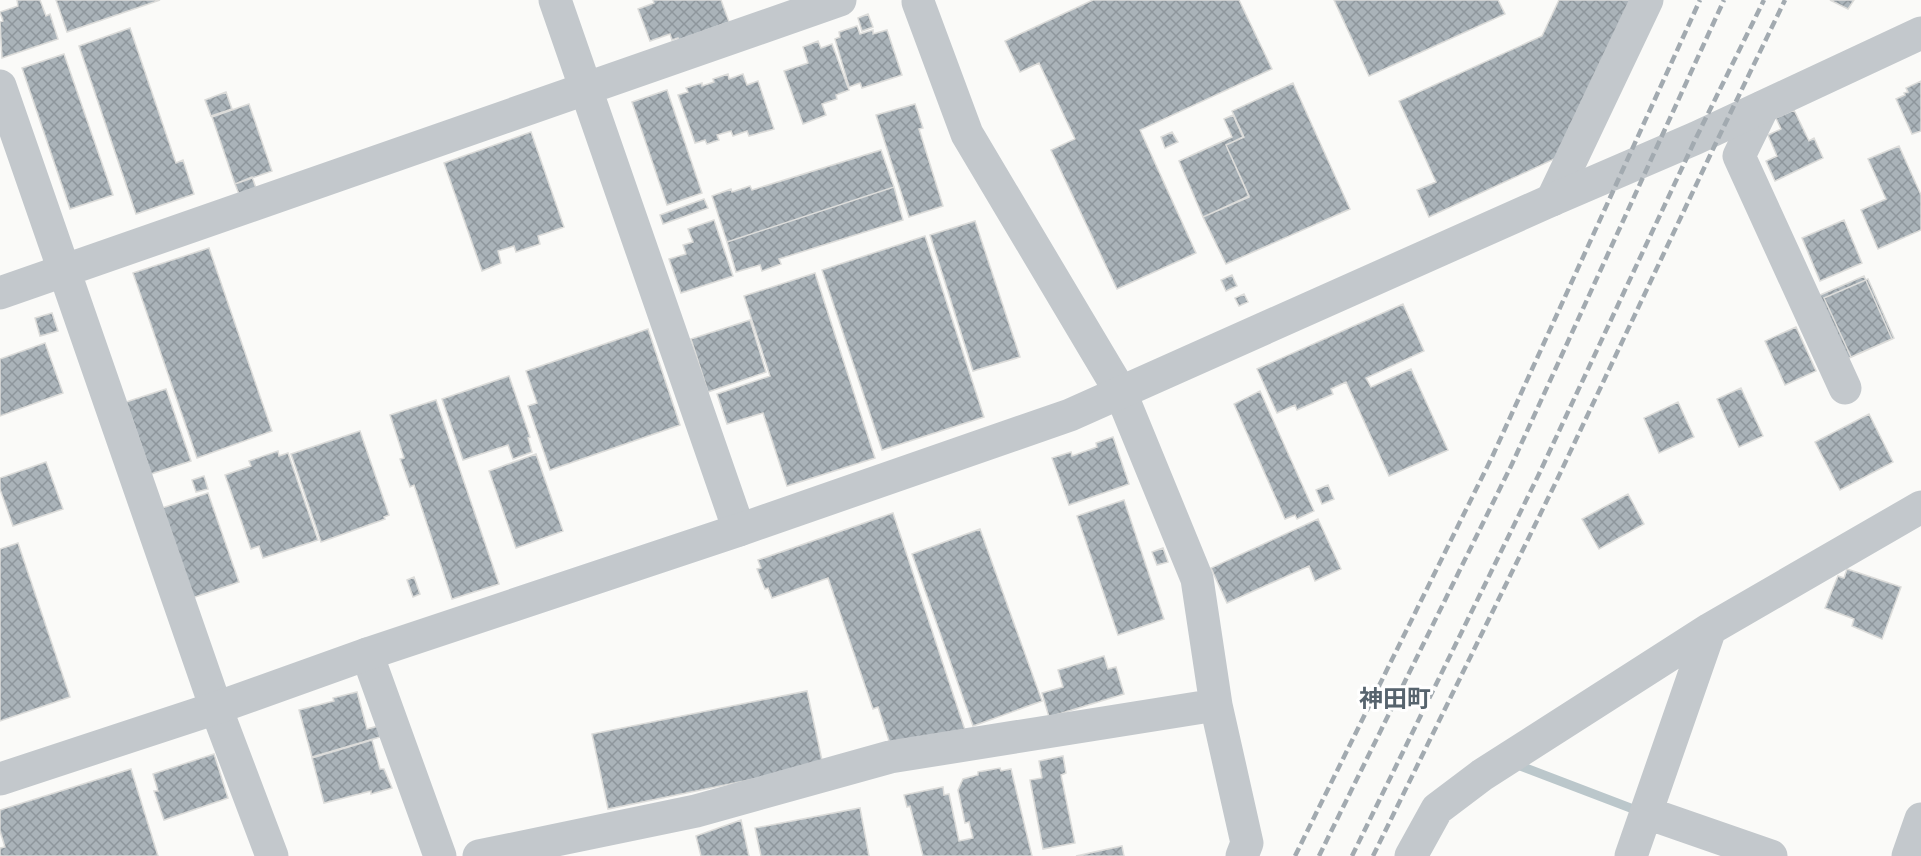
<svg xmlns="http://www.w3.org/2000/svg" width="1921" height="856" font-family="Overpass,'Noto Sans JP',sans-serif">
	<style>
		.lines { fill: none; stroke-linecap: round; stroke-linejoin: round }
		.stream { stroke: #bbc7cb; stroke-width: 9 }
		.building { fill: url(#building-cross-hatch); stroke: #dcdcda; stroke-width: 1.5 }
		.minor { stroke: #c3c8cc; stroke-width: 33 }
		.tertiary { stroke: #c3c8cc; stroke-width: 33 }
		.rail { stroke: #a2aab0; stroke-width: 4.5; stroke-dasharray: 9 4.5; stroke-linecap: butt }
		.labels { text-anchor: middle; stroke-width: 6; stroke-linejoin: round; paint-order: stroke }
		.quarter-label { font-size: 24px; font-weight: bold; fill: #57646e; stroke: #fff }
	</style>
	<defs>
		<pattern id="building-cross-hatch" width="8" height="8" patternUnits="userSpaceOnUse" patternTransform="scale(1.5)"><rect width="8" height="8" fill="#aab3b9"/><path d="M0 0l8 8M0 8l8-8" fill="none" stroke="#8e969c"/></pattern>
	</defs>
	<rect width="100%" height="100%" fill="#fafaf8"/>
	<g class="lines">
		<path class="stream" d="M1515,764L1641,812"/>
	</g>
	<path class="building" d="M17,0H40L46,16L50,14L58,39L2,58L0,22L3,21L0,12L18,6Z
		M56,0H160L67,32Z
		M653,0H721L729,22L679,40L678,38L672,40L670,34L650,41L638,9L654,3Z
		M1093,0H1239L1272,69L1140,130L1196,253L1117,289L1051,150L1075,139L1039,63L1020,72L1005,41Z
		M1334,0H1498L1505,14L1369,76Z
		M1559,0H1655L1580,147L1429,217L1417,190L1436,182L1399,101L1542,36Z
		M1830,0H1854L1848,9Z
		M868,14L873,27L862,31L858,18Z
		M857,26L860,34L873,30V34L887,30L902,75L862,88L860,83L849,87L835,39L840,37L839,32Z
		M130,28L176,163L183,160L194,194L136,214L79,46Z
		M818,41L821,48L832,44L849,90L836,95L837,99L822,104L826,115L803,124L784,71L808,63L803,47Z
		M64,54L113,195L70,209L22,68Z
		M728,74L729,79L743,74L747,85L758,81L774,129L749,136L747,131L733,136L731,131L717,135L719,140L707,144L705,140L695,143L678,95L688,92L686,88L702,83V86L714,82L713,79Z
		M1921,81V131L1912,134L1896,99L1905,95L1904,93L1908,92L1906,88Z
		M1293,83L1350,209L1226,264L1203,217L1249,196L1226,145L1244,137L1232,111Z
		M667,90L702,193L667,205L632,102Z
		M226,92L232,109L211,116L205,100Z
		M249,104L272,171L235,184L212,117Z
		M915,104L923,128L919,129L943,206L909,217L876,115Z
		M1794,110L1809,141L1814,138L1823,158L1775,181L1766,161L1777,156L1768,135L1781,129L1776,118Z
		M1233,115L1243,137L1226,145L1249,197L1203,217L1179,161L1232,137L1224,119Z
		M531,132L564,227L538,236L540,244L516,252L514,246L498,251L501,263L482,271L444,163Z
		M1172,132L1178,142L1165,148L1161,137Z
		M1899,146L1921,195V230L1878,249L1861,210L1886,199L1868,159Z
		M881,150L894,187L727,242L712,196L731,189L732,192L750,186L752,190Z
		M252,177L256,188L239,194L235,184Z
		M894,187L903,220L779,259L781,264L762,271L760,265L736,272L727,242Z
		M704,199L708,208L663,224L660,215Z
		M714,220L733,276L681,293L669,259L686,254L683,245L693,242L688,229Z
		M1844,220L1862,263L1820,281L1802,238Z
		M975,221L1020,357L973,371L930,235Z
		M925,236L984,417L882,450L822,270Z
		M209,248L272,431L197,458L133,273Z
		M815,273L875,458L787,486L763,413L727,424L717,394L770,376L744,296Z
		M1232,275L1237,286L1226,291L1221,280Z
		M1864,276L1892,339L1847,359L1818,296Z
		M1868,279L1894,338L1851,357L1824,298Z
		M1244,294L1248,302L1239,306L1235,298Z
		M1403,304L1424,351L1366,378L1371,387L1411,369L1448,450L1389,476L1346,382L1331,389L1333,394L1297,410L1295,405L1277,413L1257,369Z
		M52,313L58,331L40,336L35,318Z
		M750,320L766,372L708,392L691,339Z
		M1796,327L1816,371L1785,385L1765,341Z
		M648,329L680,425L550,470L528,406L537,403L526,371Z
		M45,343L63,393L0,416V359Z
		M509,376L530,437L528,438L532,452L513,459L508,445L463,460L442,399Z
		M1741,388L1763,436L1739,447L1717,399Z
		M166,389L191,461L151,474L126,402Z
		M1260,391L1314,511L1297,519L1295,515L1285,519L1234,404Z
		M436,400L499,584L452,599L414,485L410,487L400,459L404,458L390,415Z
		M1678,402L1694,437L1659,453L1644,418Z
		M1869,414L1893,462L1840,490L1815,442Z
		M360,431L389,515L384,517L385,519L321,542L291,454Z
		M1113,437L1129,484L1069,505L1052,458L1071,452L1072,456L1097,447L1096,443Z
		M278,451L279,456L288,453L318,540L263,558L259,546L251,549L225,475L251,466L249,461Z
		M536,454L563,531L516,548L489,471Z
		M46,462L63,509L13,526L0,489V478Z
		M204,476L208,489L196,492L192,480Z
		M1328,485L1334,499L1322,504L1316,490Z
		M208,493L239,582L186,600L156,510Z
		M1628,494L1644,524L1599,549L1582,519Z
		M1124,500L1164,619L1118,635L1077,516Z
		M893,513L965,730L894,756L878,707L873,709L828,578L772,598L768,588L765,589L757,569L761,568L758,560Z
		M1318,519L1341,569L1315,581L1309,566L1227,603L1211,568Z
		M1318,519L1341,569L1315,581L1309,566L1227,603L1211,568Z
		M980,529L1042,701L973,726L912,554Z
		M18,543L70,697L0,721V549Z
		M1163,548L1168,562L1157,565L1152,552Z
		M1847,569L1901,587L1882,639L1852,626L1854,619L1825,608L1838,576L1844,578Z
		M414,577L420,594L413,597L407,580Z
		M1104,656L1108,669L1116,667L1124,694L1049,717L1042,693L1063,687L1058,670Z
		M807,691L823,765L608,809L592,734Z
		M357,692L367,729L378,726L380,737L312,757L299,710L334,701L333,698Z
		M372,740L380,769H384L392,788L371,794V791L324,803L312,758Z
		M214,754L228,798L164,820L154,791H158L153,774Z
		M1063,756L1066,773L1061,775L1075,843L1043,849L1030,780L1042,778L1039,761Z
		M1000,768L1001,771L1011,769L1032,856H923L910,806L907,807L904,795L943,787L944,795L949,794L959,841L973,838L969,822L965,823L958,790L963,779L978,775V772Z
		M131,769L158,856H0V848L5,847L0,831V810Z
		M860,808L869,856H761L755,828Z
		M741,820L749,856H701L696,836Z
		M1122,846L1124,856H1076Z"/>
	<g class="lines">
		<path class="minor" d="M555,0L739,530
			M918,2L967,134L1120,391L1197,579L1216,705L1247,843L1242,856
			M0,86L216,708L272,856
			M1763,107L1739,156L1845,388
			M1552,200L1647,0
			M0,293L840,0
			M367,654L440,856
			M1647,813L1771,856
			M479,856L696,811L890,757L1216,705
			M1411,856L1437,809L1482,775L1710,629L1921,507
			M1631,856L1710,629
			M1908,856L1921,819"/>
		<path class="tertiary" d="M0,779L216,708L367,654L739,530L1070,415L1552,200L1696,138L1921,33"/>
		<path class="rail" d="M1295,856L1493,455L1700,0
			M1319,856L1512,464L1724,0
			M1352,856L1539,474L1696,138L1764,0
			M1373,856L1556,482L1714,147L1785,0"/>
	</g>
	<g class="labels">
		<g class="quarter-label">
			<text x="1395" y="707">神田町</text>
		</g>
	</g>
</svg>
